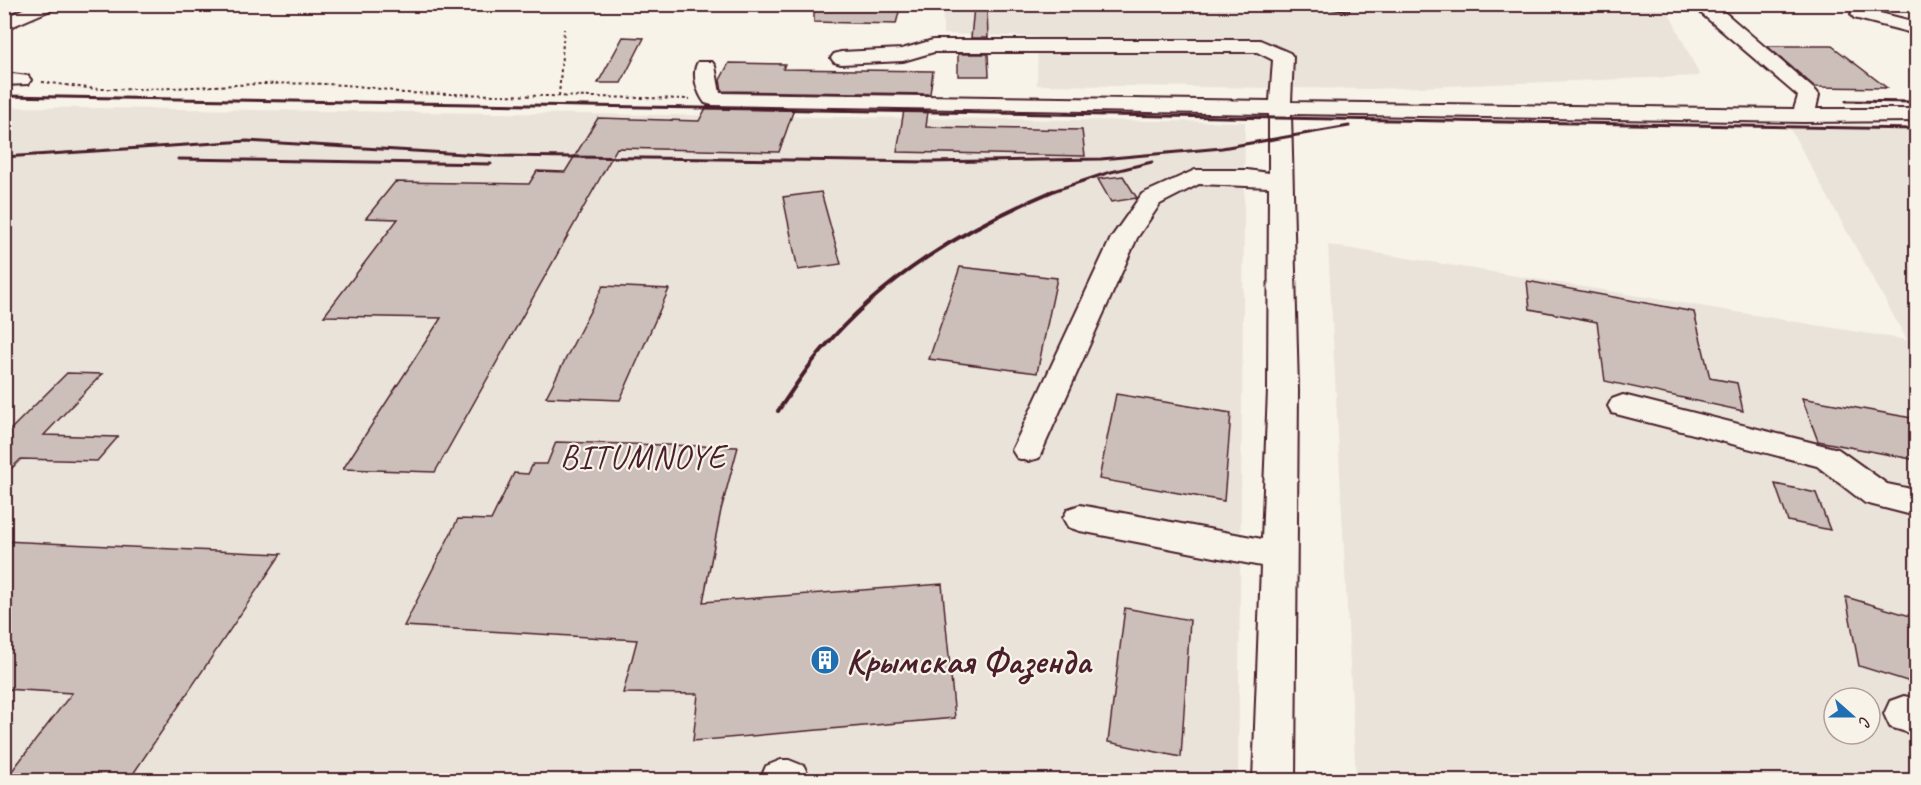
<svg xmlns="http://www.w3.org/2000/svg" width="1921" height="785" font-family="Caveat,sans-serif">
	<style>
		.built { fill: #eae3da; fill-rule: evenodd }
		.building { fill: #ccbfb9; stroke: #4a1f2b; stroke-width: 1.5 }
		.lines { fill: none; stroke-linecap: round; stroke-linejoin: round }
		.minor-casing { stroke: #4a1f2b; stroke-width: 4 }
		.path { stroke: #4a1f2b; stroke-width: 2; stroke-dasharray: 3 3; stroke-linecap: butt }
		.minor { fill: #f7f3e8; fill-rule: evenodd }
		.rail-far1 { stroke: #4a1f2b; stroke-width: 3 }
		.rail { stroke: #4a1f2b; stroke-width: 4 }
		.labels { text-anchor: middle; stroke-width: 4.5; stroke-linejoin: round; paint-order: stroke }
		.quarter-label { font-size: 33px; letter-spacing: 1.5px; fill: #4a1f2b; stroke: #f7f3e8 }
		.near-poi-label { font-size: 36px; font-weight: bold; fill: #4a1f2b; stroke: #f7f3e8; text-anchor: start }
	</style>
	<rect width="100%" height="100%" fill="#f7f3e8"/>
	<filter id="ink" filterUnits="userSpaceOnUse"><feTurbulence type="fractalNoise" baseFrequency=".0167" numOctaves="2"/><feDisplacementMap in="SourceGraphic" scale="12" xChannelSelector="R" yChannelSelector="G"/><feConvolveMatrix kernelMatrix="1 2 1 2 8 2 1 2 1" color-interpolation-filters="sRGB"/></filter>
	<g filter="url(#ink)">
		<path class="built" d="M943,4L1665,5L1700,76L1372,89L1037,85L1038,37L943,34Z
			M5,107L1245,122L1238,780H5Z
			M1788,125L1916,129V780H1356L1328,245L1907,340ZM1834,698H1870V734H1834Z"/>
		<path class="building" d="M814,4H901L896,24L814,22Z
			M974,7L987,8L988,38H971Z
			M623,37L644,38L621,83H598Z
			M1767,46H1832L1887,88L1815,87Z
			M958,54H988L989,76H958Z
			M729,63L785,64L783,69L933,71L930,94L722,91L720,80Z
			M707,106L794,109L779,152L617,148L435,472L343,469L441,318L324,316L398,219L366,218L395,182L529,184L537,171L565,172L598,118L699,121Z
			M904,110L928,111L926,127L1082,130L1085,156L897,152Z
			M1123,176L1137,198L1111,202L1098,179Z
			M821,192L841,264L798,270L783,197Z
			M960,267L1057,278L1037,373L929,359Z
			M1527,281L1694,312L1710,378L1737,383L1743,411L1605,381L1597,322L1530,309Z
			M603,286L669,289L620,400L546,397Z
			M67,373L102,374L44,435L118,437L97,461L21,459L4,476V436Z
			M1116,394L1231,413L1224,501L1099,479Z
			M1802,398L1917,419V460L1818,441Z
			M556,442L738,447L721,510L703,602L942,584L955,718L693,741L698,694L623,693L637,640L404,626L458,519L491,520L514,473L528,474L533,464H547Z
			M1775,484L1816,493L1830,530L1788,521Z
			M4,541L281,554L129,780H5L72,693L4,689Z
			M1846,597L1917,618V684L1859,666Z
			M1125,608L1190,620L1181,757L1108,742Z"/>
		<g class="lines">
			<g class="minor-casing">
				<path id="minor" d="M33,4H58L55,8L4,30V18Z
					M1697,4H1715L1816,91L1819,95L1816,109H1916V121L1803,122L1291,114L1298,390L1295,780H1253L1261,566L1080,531L1068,527L1063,518L1068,509L1080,505L1262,539L1268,390L1269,187L1199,184L1160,204L1137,238L1039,458L1028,461L1017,458L1012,450L1111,238L1142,194L1195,170H1247L1269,173V114L712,105L705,103C697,93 691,73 698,62H712L715,66L720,93L1270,101L1273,60L1257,52H934L903,61L841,64L834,62L831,58L834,54L841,52L902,49L933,40H1260L1290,53L1293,57L1291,102L1794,109L1798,96L1702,14Z
					M1860,8L1916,22V34L1854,18L1851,14L1854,10Z
					M4,73L28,76L31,80L28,84L4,85Z
					M1623,395L1838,449L1887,484L1916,490V516L1865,503L1817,466L1612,413L1608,406L1612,399Z
					M1904,696L1916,699V735L1890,727L1884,714L1890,701Z
					M781,760H789L804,766L810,780H760L766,766Z"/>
			</g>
			<path class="path" d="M42,82C63,84 85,89 106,89C202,91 308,73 403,93L690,99
				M559,96L564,29"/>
			<use href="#minor" class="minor"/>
			<path class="rail-far1" d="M1301,4L1349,11
				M4,96L1916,129
				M1846,101L1916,102
				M4,157L247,141L497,156L929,162L1101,159L1222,148L1349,126
				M178,159L491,164
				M1050,192L1107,173L1152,162"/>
			<path class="rail" d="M778,411C792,391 805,370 821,351C883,277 965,228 1053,191"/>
		</g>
	</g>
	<defs>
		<g id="building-disc" transform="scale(1.5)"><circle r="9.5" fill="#1f6fb2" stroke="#f7f3e8"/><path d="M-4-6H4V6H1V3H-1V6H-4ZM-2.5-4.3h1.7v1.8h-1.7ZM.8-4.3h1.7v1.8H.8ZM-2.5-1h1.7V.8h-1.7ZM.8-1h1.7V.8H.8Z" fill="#fff"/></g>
	</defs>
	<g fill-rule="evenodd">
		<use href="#building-disc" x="825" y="660"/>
	</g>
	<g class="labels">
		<g class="quarter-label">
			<text x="643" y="468">BITUMNOYE</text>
		</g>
		<g class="near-poi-label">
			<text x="846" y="673">Крымская Фазенда</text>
		</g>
	</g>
	<rect width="1921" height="785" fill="none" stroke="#f7f3e8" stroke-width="24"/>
	<rect x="12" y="12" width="1897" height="761" fill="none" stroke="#4a1f2b" stroke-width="2" filter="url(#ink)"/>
	<g transform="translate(1852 716) rotate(111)"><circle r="28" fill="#f7f3e8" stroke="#b29e9c" stroke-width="1.5"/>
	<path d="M0-4.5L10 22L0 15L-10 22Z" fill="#1f6fb2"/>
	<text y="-9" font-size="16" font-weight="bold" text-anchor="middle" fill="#4a1f2b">С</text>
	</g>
</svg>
